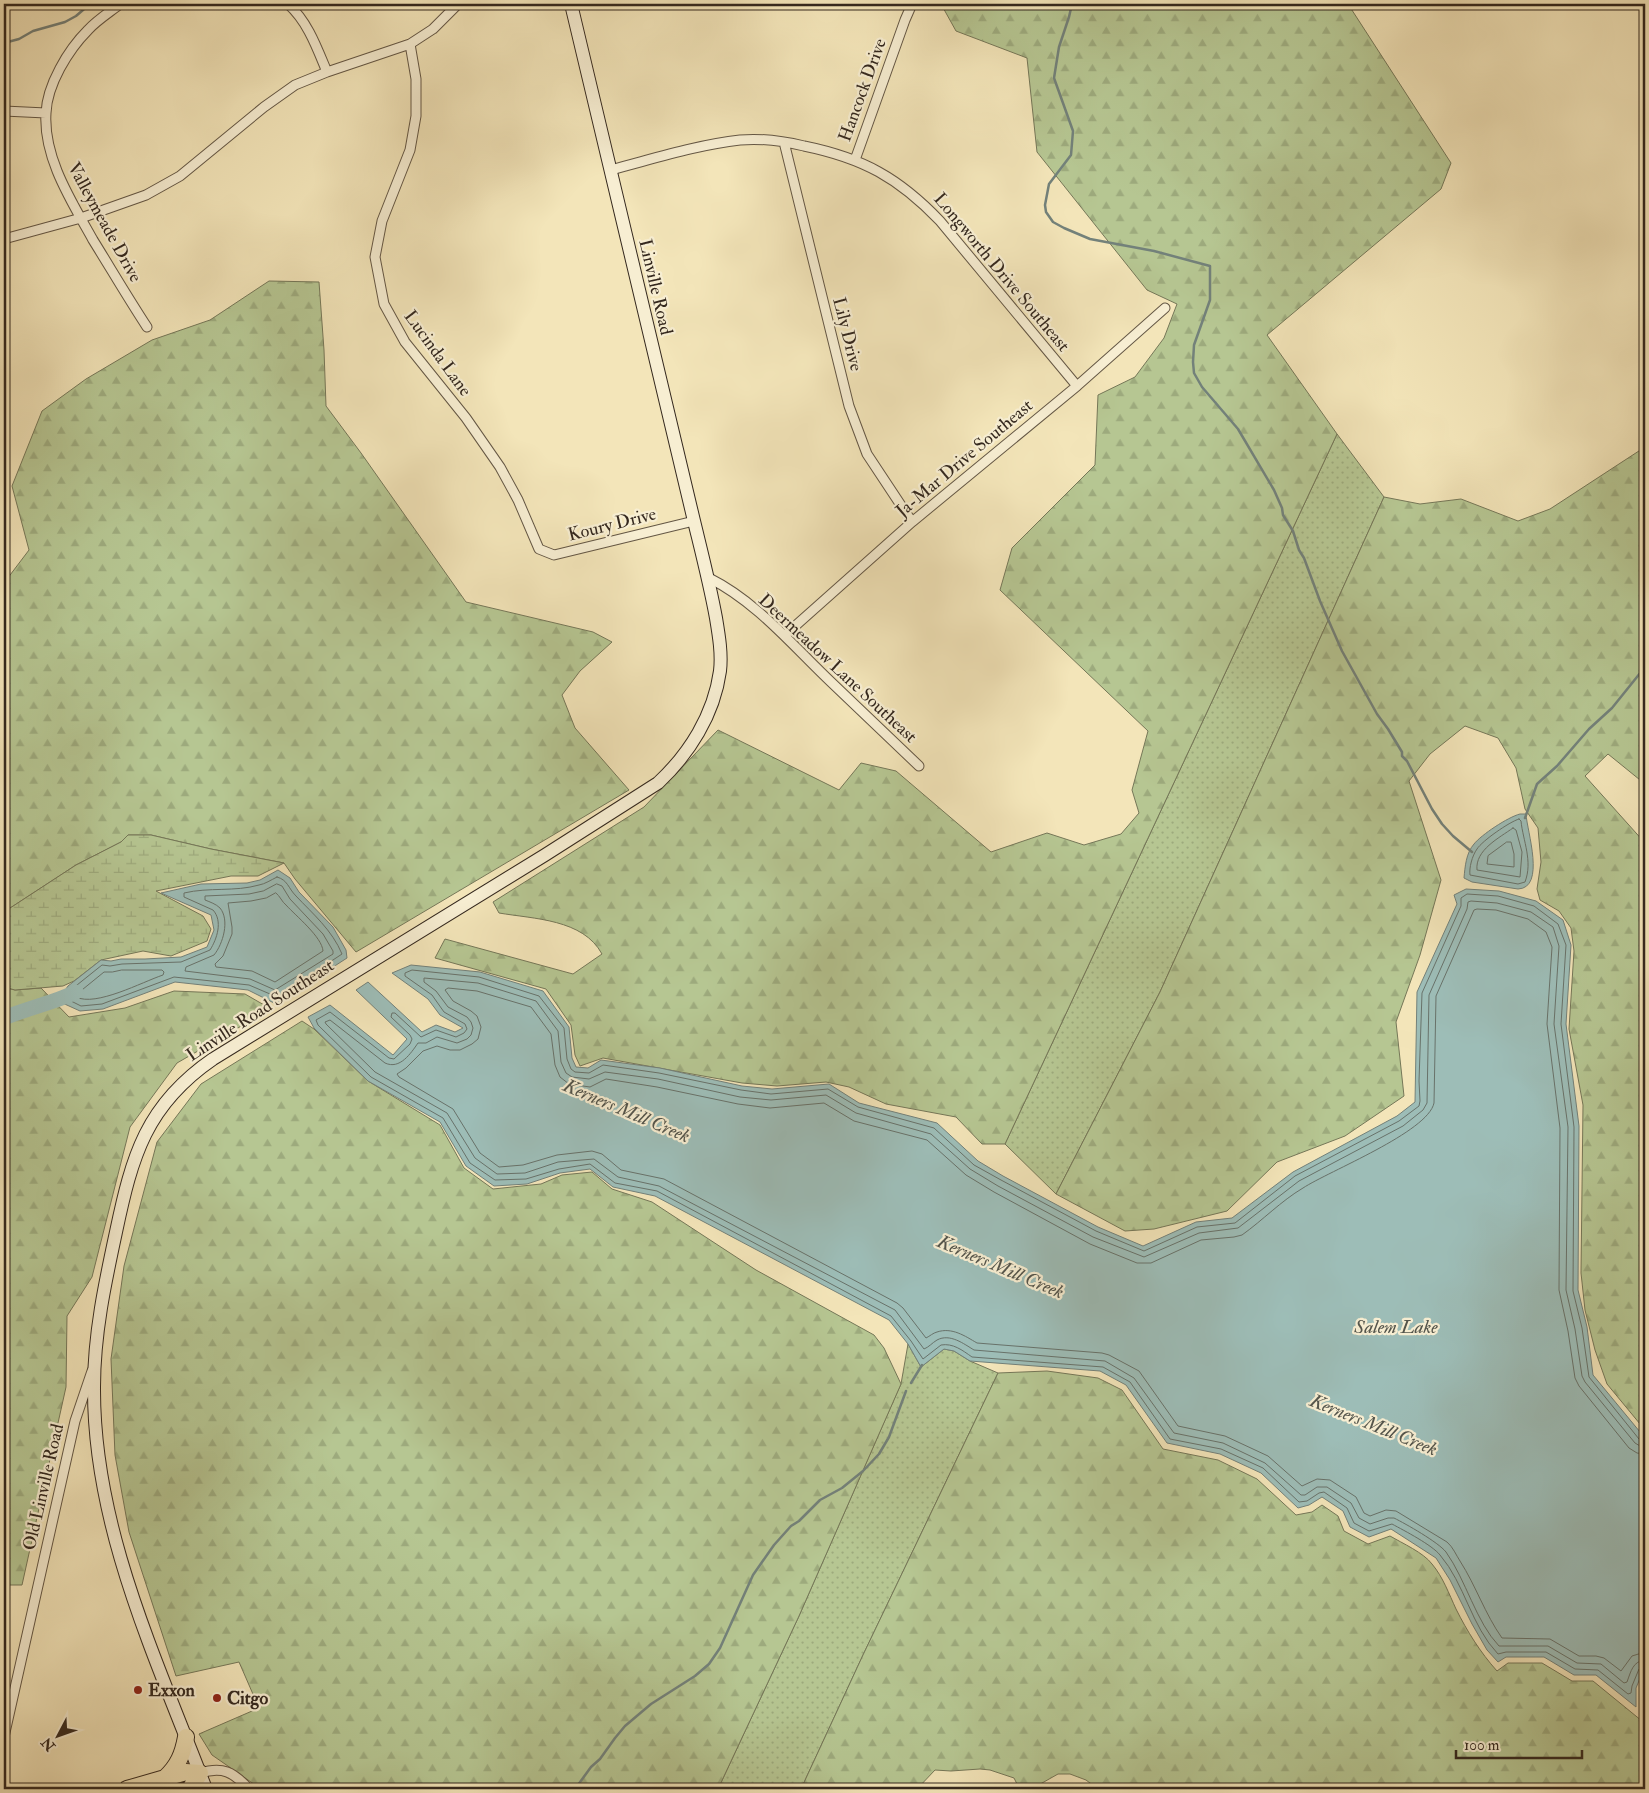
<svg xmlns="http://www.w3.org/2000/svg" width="1649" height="1793" font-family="'IM FELL Double Pica',serif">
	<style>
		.grass { fill: url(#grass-dots); stroke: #757758 }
		.forest { fill: url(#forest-firs); stroke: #757758 }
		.wetland { fill: url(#wetland-marsh); stroke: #757758 }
		.water { fill: #9dbdb7; stroke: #73817a }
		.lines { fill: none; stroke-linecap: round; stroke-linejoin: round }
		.shore { stroke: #68726a; stroke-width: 1 }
		.stream { stroke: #73817a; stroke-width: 2.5 }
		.river { stroke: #9dbdb7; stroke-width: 15 }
		.minor-casing { stroke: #645745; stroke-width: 11 }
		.secondary-casing { stroke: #34281e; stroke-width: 14 }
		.motorway-casing { stroke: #34281e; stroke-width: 18 }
		.minor { stroke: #f7eed2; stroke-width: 9 }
		.secondary { stroke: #f7eed2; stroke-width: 12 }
		.motorway { stroke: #f3e5b9; stroke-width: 16 }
		.poi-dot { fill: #8f2418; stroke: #f7eed2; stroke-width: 2 }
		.labels { text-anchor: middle; stroke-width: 4.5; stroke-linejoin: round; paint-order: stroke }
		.street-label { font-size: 18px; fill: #34281e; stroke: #f7eed2 }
		.poi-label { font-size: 18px; font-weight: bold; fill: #34281e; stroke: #f7eed2; text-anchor: start }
		.water-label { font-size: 19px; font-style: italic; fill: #54554c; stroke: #f7eed2 }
	</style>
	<defs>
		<pattern id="grass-dots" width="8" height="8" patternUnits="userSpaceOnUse" patternTransform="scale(1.25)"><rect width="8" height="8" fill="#b6c692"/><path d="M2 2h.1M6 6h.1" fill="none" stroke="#9daa7d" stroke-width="1.8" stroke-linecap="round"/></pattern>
		<pattern id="forest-firs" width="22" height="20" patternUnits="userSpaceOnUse" patternTransform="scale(1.25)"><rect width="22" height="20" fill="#b6c692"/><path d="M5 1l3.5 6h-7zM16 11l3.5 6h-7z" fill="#9daa7d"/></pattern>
		<pattern id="wetland-marsh" width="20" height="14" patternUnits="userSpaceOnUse" patternTransform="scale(1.25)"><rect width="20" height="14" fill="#b6c692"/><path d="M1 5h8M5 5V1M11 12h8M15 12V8" fill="none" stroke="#9daa7d"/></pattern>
	</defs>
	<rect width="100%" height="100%" fill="#f3e5b9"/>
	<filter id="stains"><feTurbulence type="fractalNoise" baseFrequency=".004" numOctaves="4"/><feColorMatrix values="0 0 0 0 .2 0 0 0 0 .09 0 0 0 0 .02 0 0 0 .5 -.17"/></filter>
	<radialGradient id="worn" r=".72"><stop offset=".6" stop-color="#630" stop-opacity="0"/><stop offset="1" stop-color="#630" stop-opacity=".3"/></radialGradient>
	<path class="grass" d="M1337,434L1384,497L1160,992L1056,1194L1005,1144Z
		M908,1344L921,1367L944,1349L954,1351L970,1361L998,1373L863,1655L801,1789H718L799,1616L896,1395L901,1384Z"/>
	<path class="forest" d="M941,4H1348L1451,163L1441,189L1267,335L1337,434L1005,1144H982L956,1117L886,1104L849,1087L826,1082L777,1086L742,1083L603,1058L580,1066L575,1055L571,1025L546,989L435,958L445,939L573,974L602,954C583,919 534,919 499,913L493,902L644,807L718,730L839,790L861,763L896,771L991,852L1047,833L1084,845L1121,834L1139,813L1132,790L1148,731L1000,590L1012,548L1095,465L1098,395L1135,377L1164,338L1177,304L1147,290L1037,152L1027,58L956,31Z
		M269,281L319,282L324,350L326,406L361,453L466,602L593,632L612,642L580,671L562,695L575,728L629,790L356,952L295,879L284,863L211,849L151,835H128L121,842L76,865L4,912V583L29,550L12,486L42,411L86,379L152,340L210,320Z
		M1645,447V784L1608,754L1585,776L1645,843V1430L1607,1384L1595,1350L1585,1310L1581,1273L1583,1105L1569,1029L1574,951L1571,928L1559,911L1540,900L1537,889L1541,862L1538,828L1525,809L1516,768L1498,738L1465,726L1430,754L1409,781L1441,880L1420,955L1396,1022L1404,1096L1345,1136L1277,1162L1227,1211L1154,1229L1125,1231L1056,1194L1160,992L1384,497L1420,504L1461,499L1518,521L1550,509Z
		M4,987L15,990L41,988L69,1017L125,1008L174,991L245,994L271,1009L177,1063L130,1127L92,1277L67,1316L66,1387L22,1585H4Z
		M302,1021L314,1029L368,1081L440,1125L464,1168L493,1189L541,1184L562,1175L592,1172L612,1189L652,1202L756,1270L874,1335L884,1348L901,1384L799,1616L718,1789H261L212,1755L199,1734L259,1708L239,1662L176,1676L129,1532L115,1455L111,1359L124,1266L157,1142L201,1084Z
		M1047,1371L1098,1378L1122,1390L1163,1449L1218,1460L1257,1479L1296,1515L1312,1512L1322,1505L1338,1516L1344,1531L1368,1544L1390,1536C1402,1543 1424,1553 1432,1564C1443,1577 1449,1594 1456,1609C1467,1631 1480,1652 1497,1671L1508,1663H1542L1572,1681H1593L1642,1721L1643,1689L1645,1683V1789H1098L1086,1780L1070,1774H1058L1035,1787L1028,1788L1017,1784L1014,1778L990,1770L980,1769L951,1771L935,1770L917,1789H801L863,1655L998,1373Z"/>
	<path class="wetland" d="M128,835H151L211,849L284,863L258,876H231L156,891L203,916L211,929L207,941L171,956L143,951L101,960L74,981L63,986L15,990L4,987V912L76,865L121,842Z"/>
	<path class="water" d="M1520,814H1526C1527,831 1546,888 1518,889L1472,882L1464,878C1465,867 1466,853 1474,844C1481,835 1508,817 1520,814Z
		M278,870L290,878L299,892L333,927L346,950L347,958L276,1004L248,990L175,982L103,1009L80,1011L58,1001L68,986L101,960L111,961L121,959H145L181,957L207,947L214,930L211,915L161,893L201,884L247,883L260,880Z
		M1466,889L1499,891L1536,901L1563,920L1571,945L1566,1024L1579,1126L1578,1290L1587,1327L1593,1375L1645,1438V1666L1636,1688V1707L1596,1675H1574L1544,1657H1506L1498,1662L1487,1650L1472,1624L1450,1580L1436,1558L1391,1529L1369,1537L1350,1527L1343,1511L1322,1497L1309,1505L1298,1508L1261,1473L1220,1454L1167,1443L1126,1385L1100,1371L970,1361L954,1351L944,1349L921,1367L908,1344L889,1320L655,1196L613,1187L590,1169L560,1173L527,1184L494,1186L466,1166L440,1122L368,1081L314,1028L308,1017L330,1005L393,1055L407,1039L356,990L368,982L422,1032L436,1025L455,1032L463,1028L440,1015L428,999L392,973L411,965L480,972L543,991L569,1027L572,1058L576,1067L588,1068L601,1060L660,1068L742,1086L772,1089L829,1084L859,1103L937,1123L978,1161L1003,1176L1098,1227L1143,1246L1196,1222L1232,1218L1293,1172L1397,1116L1415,1102L1417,992L1457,904L1454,895Z"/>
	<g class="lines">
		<path class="shore" d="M1519,819L1521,821C1523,841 1533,861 1525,882L1518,884L1470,875C1469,868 1472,856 1477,849C1482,841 1509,822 1519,819Z
			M1513,828L1516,830L1522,852L1520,877L1477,870C1475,850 1499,838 1513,828Z
			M1507,842H1511L1514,854V867L1487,864L1488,856Z
			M277,877C288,880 288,888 296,896C313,914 332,930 342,954L277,997L249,985L174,977L102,1004L81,1006L67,999L72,989L102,965L110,966L122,964L181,962L210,950C217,939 223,921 213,910L184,897V893C209,887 235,892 259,885C265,884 271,880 277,877Z
			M277,884L282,886L290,899L323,934L333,951V954L275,990L250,979L185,971L186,967L214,955C223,944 230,920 220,908C216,904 210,902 205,900V896L249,894L263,891Z
			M276,893C280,896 282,902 286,905C296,916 322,937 323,951L275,982L252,971L216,967L215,964L223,956L232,934V927L228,903L251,901L266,898Z
			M122,970H162L164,972L163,975C142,982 96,1007 76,997L77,994L104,972H112Z
			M1645,1441L1639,1439L1589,1377L1582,1328L1573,1291L1574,1127L1561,1024L1566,945L1558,924L1534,906L1498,896L1467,894L1461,898V906L1422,993L1419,1081L1420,1101L1419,1106L1399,1121L1295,1176L1235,1223L1197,1227L1144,1251L1096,1231L1001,1180L974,1165L934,1128L858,1107L828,1089L771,1094L741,1090L659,1073L603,1065L589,1073L575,1072L571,1069L567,1059L564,1028L539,996L479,977L412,970L405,973V976L432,995L444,1012L465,1024L467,1029L464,1033L456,1037L436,1030L421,1037L395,1013H392L391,1017L410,1035L412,1039L410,1044L394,1059L389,1058L330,1012L316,1020L318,1025L371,1077L443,1118L470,1163L495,1180L526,1179L559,1169L590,1164L615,1183L657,1191L891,1316L911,1341L923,1359L941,1345C953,1343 962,1350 972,1357L1103,1367L1130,1382L1170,1439L1221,1449L1263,1468L1299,1502L1307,1501L1319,1493L1324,1492L1347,1508L1354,1523L1369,1531L1392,1524C1405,1531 1432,1545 1440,1555C1465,1584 1471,1626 1498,1654L1506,1652H1546L1575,1669L1598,1670L1628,1694L1631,1693L1632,1686L1639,1669L1645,1666
			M1645,1447L1640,1446L1635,1443L1585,1382L1582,1376L1575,1329L1566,1290L1568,1127L1554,1024L1559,946L1553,927L1531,912L1497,903L1471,901L1468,902L1467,909L1429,995L1427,1103L1423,1110L1403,1126L1299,1181L1238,1228L1199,1233L1144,1257L1093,1237L998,1186L970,1169L931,1134L856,1113L826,1095L771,1100L740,1097L658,1079L605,1072L589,1079L572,1077L566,1073L561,1062L558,1031L536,1001L478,983L424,978V982L436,991L448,1007L467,1017L471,1022L473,1028L471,1035L467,1039L457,1043L437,1037L426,1043H418C411,1053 400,1070 385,1063L330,1020L325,1022L326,1024L375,1072L447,1113L475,1158L497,1174L525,1173L558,1162L594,1159L618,1177L659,1186L895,1310L924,1349C929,1347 932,1343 937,1340C950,1333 964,1344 974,1350L1105,1361L1134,1378L1174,1433L1223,1443L1265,1463L1301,1495H1305L1317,1487H1327L1351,1503L1359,1518L1370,1524L1388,1518H1394C1406,1524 1438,1542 1446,1552C1466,1580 1476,1622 1499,1646H1548L1577,1663L1601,1664L1624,1683L1627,1682C1631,1671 1633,1661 1645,1660
			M1645,1454L1637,1453L1629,1448L1579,1386L1575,1378L1568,1331L1559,1290L1560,1128L1547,1024L1552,947L1546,932L1528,919L1496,910L1477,909L1474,910L1436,996L1434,1103C1428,1132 1329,1171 1303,1188C1281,1201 1263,1220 1242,1235L1234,1237L1201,1240L1151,1263H1137L1090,1244L994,1192L966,1175L927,1140L854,1121L824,1103L770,1108L738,1104L657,1087L606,1079L590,1087L569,1084L560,1077L555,1065L551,1034L531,1007L477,991L448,988L445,990L453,1001L471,1011L477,1016L481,1027L478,1039L472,1044L460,1050H450L437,1046L423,1051L406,1068L397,1074L399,1077L453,1109L480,1153L499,1167L523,1165L557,1155L592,1151L602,1154L621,1170L664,1179L897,1303L903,1308L926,1338C930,1336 933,1333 937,1332C952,1327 965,1336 977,1343L1102,1353L1109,1355L1139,1371L1178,1426L1225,1436L1268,1456L1302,1486L1317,1479L1330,1480L1356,1497L1364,1513L1370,1516L1386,1510L1396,1511L1447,1542C1453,1547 1456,1555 1460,1561C1476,1586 1485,1614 1502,1638L1550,1639L1579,1656H1596L1604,1658L1621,1671L1632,1656L1645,1652"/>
		<path class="stream" d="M1072,4L1069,17L1059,47L1054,78L1073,131L1071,155L1049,184L1045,205L1046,212L1053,222L1064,228L1090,239L1154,251L1210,266V300L1194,345L1193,362L1194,373L1202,387L1238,429L1274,490L1282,508L1283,515L1293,531L1299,550L1304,558L1320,601L1342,651L1377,714L1388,729L1402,752V756L1407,761L1432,809L1442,824L1453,836L1472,852
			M4,43L19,39L33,31L65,22L76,16L90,4
			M1525,818L1537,784L1557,766L1589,729L1612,708L1645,667
			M911,1383L922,1365
			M575,1789L591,1767L600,1759L615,1738L625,1726L651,1704L695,1676L709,1664L720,1648L753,1575L774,1545L791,1526L799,1521L820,1500L842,1488L863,1471L879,1454L889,1437L906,1391"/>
		<path class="river" d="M4,1018C28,1008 53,1003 76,992"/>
		<g class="minor-casing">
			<path id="minor" d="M120,4C110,12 97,20 88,30C68,50 47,85 46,113C43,158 72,202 93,240C111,269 128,298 147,327
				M288,4C308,22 317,48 327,72
				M410,44L416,79V116L410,150L382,221L375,257L384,304L405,342L466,418L500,467L518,500L539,549L554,555L694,521
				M4,111L46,113
				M784,142L849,406L867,454L912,522
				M855,160L905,20L912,4
				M610,170C653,159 696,145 740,140C761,138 783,141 804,146C863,158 899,178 940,221L1077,386
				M4,239L81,218L146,195L180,176L264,107L295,85L327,72L410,44L433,29L458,4
				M709,578C757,602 792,645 831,682C860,710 890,738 919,766
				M785,635L912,522L1077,386L1165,308
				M4,1737L75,1421L92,1371
				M200,1773C223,1766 233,1772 249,1789"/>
		</g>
		<g class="secondary-casing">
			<path id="secondary" d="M206,1789C157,1660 93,1528 94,1387C94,1334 105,1283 116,1232C132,1156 146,1105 213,1059L545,855L658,783C689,754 714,715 720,671C722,654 719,636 716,618C710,585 702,554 694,521L571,4"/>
		</g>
		<g class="motorway-casing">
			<path id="motorway" d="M165,1778C178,1766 183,1754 186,1737
				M127,1789L186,1772L200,1773L190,1789"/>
		</g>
		<use href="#minor" class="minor"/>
		<use href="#secondary" class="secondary"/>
		<use href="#motorway" class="motorway"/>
	</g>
	<g class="poi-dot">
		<circle cx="138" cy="1690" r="5"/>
		<circle cx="217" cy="1698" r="5"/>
	</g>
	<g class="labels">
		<g class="street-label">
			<text transform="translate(862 90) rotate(-70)" y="6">Hancock Drive</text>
			<text transform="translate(105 222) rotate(61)" y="6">Valleymeade Drive</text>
			<text transform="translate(1002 272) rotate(50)" y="6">Longworth Drive Southeast</text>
			<text transform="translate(656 287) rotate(77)" y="6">Linville Road</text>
			<text transform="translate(848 334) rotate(76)" y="6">Lily Drive</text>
			<text transform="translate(438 353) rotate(54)" y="6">Lucinda Lane</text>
			<text transform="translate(964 458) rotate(-40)" y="6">Ja-Mar Drive Southeast</text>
			<text transform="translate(612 524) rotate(-14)" y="6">Koury Drive</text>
			<text transform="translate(838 668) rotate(43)" y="6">Deermeadow Lane Southeast</text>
			<text transform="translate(260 1010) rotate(-33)" y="6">Linville Road Southeast</text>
			<text transform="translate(43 1487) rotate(-77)" y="6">Old Linville Road</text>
		</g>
		<g class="poi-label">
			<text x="148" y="1696">Exxon</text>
			<text x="227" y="1704">Citgo</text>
		</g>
		<g class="water-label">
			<text transform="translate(627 1110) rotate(23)" y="7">Kerners Mill Creek</text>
			<text transform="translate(1001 1266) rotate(23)" y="7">Kerners Mill Creek</text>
			<text x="1396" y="1333">Salem Lake</text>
			<text transform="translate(1374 1424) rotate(22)" y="7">Kerners Mill Creek</text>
		</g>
	</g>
	<rect width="1649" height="1793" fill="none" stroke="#f3e5b9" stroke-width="20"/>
	<rect x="5" y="5" width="1639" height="1783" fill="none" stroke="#34281e" stroke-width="2.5"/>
	<rect x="10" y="10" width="1629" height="1773" fill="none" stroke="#34281e"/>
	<g transform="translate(58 1736) rotate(229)" stroke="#f7eed2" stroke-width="4" paint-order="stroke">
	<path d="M0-4L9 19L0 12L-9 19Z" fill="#34281e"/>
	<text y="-8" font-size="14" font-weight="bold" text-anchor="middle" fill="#34281e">N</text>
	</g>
	<path d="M1456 1750v8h126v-8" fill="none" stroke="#34281e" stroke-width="2.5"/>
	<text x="1464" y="1750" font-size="15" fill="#34281e" stroke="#f7eed2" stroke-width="4" paint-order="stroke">100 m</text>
	<rect width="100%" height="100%" filter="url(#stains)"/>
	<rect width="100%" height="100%" fill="url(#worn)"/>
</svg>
